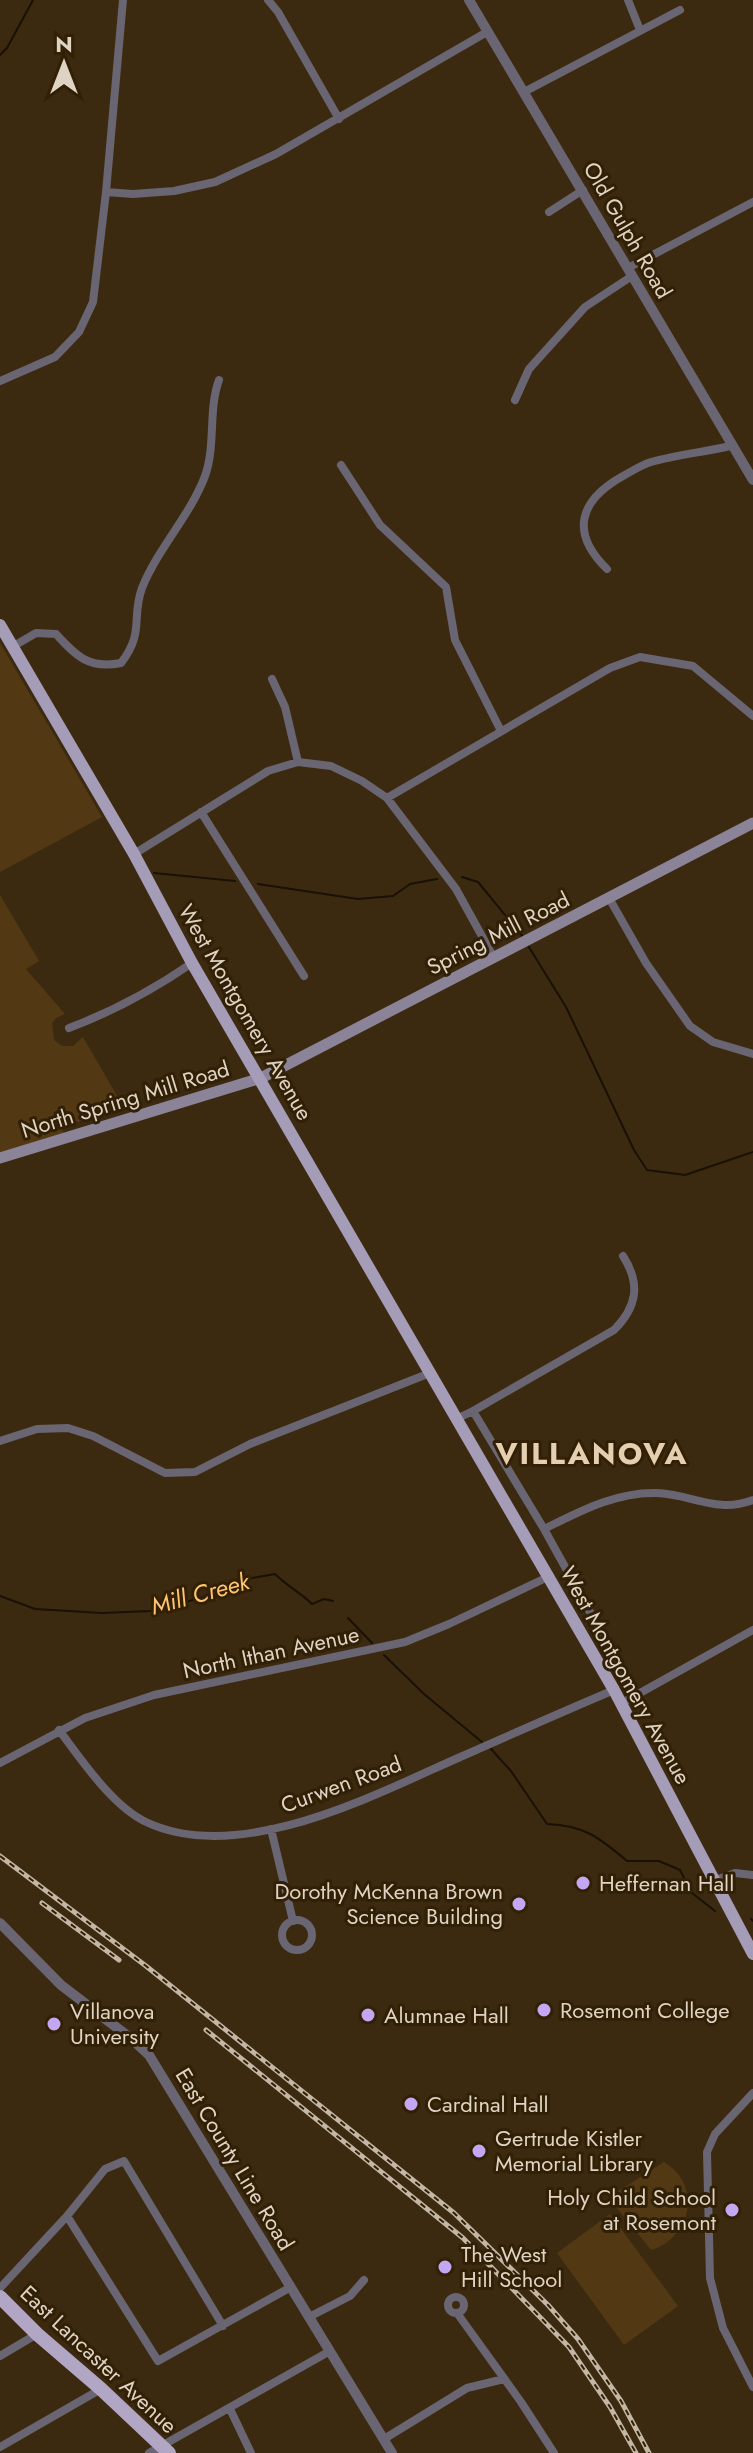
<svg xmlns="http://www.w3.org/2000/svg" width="753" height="2453" font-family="Jost,sans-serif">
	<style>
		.green { fill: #523914 }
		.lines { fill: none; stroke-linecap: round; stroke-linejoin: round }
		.stream { stroke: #191106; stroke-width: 2 }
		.minor { stroke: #696572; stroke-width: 8 }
		.tertiary { stroke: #696572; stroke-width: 10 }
		.secondary { stroke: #8b8499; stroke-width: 11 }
		.primary { stroke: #a59cb7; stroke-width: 12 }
		.trunk { stroke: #b1a7c4; stroke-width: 14 }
		.rail-casing { stroke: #c3b6a5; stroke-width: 5 }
		.rail { stroke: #312005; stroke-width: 2; stroke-dasharray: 6; stroke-linecap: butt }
		.poi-dot { fill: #c3a7f2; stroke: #312005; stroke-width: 3 }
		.labels { text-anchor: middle; stroke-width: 6; stroke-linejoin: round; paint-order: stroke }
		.street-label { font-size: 22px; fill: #dfd3c4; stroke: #312005 }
		.poi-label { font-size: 22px; fill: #dfd3c4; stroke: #312005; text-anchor: start }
		.water-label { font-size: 24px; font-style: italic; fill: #ffc46d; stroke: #312005 }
		.district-label { font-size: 30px; font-weight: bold; letter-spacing: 2px; fill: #e6cfb1; stroke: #312005 }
	</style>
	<rect width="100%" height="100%" fill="#3b2a0f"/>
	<path class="green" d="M0,643L102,817L0,872Z
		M0,895L39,961L26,969L65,1014L56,1018L52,1023L54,1040L62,1046H73L83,1037L124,1108L61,1127L64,1133L0,1153Z
		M664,2162C703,2185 691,2238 651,2250L612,2202V2195Z
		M610,2214L678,2306L624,2345L557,2253Z"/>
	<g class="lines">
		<path class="stream" d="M0,55L7,48L33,0
			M154,873L235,881
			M462,877L478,882L524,938
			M258,884L358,899L393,896L410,884L437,879
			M527,944L566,1007L634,1150L647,1170L685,1175L753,1152
			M0,1596L35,1609L102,1613L150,1611L201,1598L241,1580L275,1574C288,1587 300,1592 312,1604L324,1599L333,1601
			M348,1618L372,1643
			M384,1655L424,1694L482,1742
			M491,1749L511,1771L547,1824C584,1825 600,1838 627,1861H659L680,1870L692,1893L715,1911
			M751,1919L753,1921"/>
		<path class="minor" d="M268,0L278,12L339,119
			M628,0L640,30
			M524,92L680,10
			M106,192L133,194L174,191L215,182L276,154L487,32
			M549,212L583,190
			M628,268L753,202
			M0,381L55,357L79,332L93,302L106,192L123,0
			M515,400L529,369L585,307L632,276
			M341,465L380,525L446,587L455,640L501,731
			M607,569C569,532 580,500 623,476C632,471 641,465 651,462C677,455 704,452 730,446
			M12,647L36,633L56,634C77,657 89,669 121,663C145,632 131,618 142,588C158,548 190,516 205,476C216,445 208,410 219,380
			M272,679L285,707L298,762
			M387,798L610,668L640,657L693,666L753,716
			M201,812L304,976
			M134,854L268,771L298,762L331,766L362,781L387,798L456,889L494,958
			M609,898L646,963L690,1026L713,1042L753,1054
			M69,1028C114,1011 153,990 192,963
			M473,1411L614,1330C637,1307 641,1284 623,1256
			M456,1419L473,1411L544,1529L636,1695
			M0,1441L37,1429L68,1428L93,1436L165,1473L195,1472L250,1444L430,1373
			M544,1529C579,1512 615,1492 656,1493C692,1494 717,1514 753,1500
			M622,1703L753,1630
			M59,1730C81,1759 112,1806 146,1822C239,1866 372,1796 458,1758C510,1735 562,1712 614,1690
			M0,1763L85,1718L154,1695L405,1642L449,1624L550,1576
			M271,1829L293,1921
			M713,1881L735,1873L753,1875
			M282 1935a15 15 0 1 1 30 0a15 15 0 1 1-30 0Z
			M753,2093L715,2134L707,2152L710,2278L723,2328L753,2387
			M67,2216L158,2361L291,2287
			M0,2288L67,2216L105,2169L124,2161L223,2326
			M448 2305a8 8 0 1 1 16 0a8 8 0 1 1-16 0Z
			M457,2313L521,2402L554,2453
			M309,2317L350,2296L364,2280
			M0,2356L37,2334
			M230,2409L251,2453
			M384,2439L467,2388L504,2379
			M0,2447L101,2389
			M149,2453L330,2351"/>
		<path class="tertiary" d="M469,0L753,480
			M0,1923L61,1985L133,2040L149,2055L392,2453"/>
		<path class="secondary" d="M0,1158L261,1078L753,823"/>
		<path class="primary" d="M0,625L134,854L192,963L614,1690L753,1954"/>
		<path class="trunk" d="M0,2297L37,2334L101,2389L169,2453"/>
		<g class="rail-casing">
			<path id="rail" d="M0,1856L146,1966L454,2213L548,2305L578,2339L621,2401L649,2453
				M42,1903L119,1960
				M206,2030L463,2238L569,2347L610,2407L636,2453"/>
		</g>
		<use href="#rail" class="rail"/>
	</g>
	<g class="poi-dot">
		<circle cx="583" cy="1883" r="8"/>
		<circle cx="519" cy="1904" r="8"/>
		<circle cx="544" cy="2010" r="8"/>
		<circle cx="368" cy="2015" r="8"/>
		<circle cx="54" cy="2024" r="8"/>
		<circle cx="411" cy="2104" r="8"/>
		<circle cx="479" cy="2151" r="8"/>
		<circle cx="732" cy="2210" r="8"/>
		<circle cx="445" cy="2267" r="8"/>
	</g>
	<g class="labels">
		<g class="street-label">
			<text transform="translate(628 230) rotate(60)" y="8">Old Gulph Road</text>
			<text transform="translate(498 933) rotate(-27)" y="8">Spring Mill Road</text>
			<text transform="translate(246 1012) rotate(60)" y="8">West Montgomery Avenue</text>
			<text transform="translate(125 1099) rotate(-17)" y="8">North Spring Mill Road</text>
			<text transform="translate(271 1652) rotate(-12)" y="8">North Ithan Avenue</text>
			<text transform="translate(626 1675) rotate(61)" y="8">West Montgomery Avenue</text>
			<text transform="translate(341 1784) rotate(-20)" y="8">Curwen Road</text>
			<text transform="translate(235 2159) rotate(59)" y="8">East County Line Road</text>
			<text transform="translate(99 2359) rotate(43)" y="8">East Lancaster Avenue</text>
		</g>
		<g class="poi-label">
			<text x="599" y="1891">Heffernan Hall</text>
			<text x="503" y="1899" text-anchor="end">Dorothy McKenna Brown<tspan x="503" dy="25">Science Building</tspan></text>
			<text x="560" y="2018">Rosemont College</text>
			<text x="70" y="2019">Villanova<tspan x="70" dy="25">University</tspan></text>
			<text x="384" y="2023">Alumnae Hall</text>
			<text x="427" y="2112">Cardinal Hall</text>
			<text x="495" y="2146">Gertrude Kistler<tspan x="495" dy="25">Memorial Library</tspan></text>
			<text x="716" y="2205" text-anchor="end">Holy Child School<tspan x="716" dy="25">at Rosemont</tspan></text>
			<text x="461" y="2262">The West<tspan x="461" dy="25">Hill School</tspan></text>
		</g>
		<g class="water-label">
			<text transform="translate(200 1594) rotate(-15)" y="8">Mill Creek</text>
		</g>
		<g class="district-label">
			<text x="592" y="1464">VILLANOVA</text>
		</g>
	</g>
	<g transform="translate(64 64)" stroke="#312005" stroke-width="6" paint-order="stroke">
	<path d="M0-6L14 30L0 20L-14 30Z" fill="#dfd3c4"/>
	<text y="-12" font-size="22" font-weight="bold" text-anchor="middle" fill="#dfd3c4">N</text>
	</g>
</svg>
